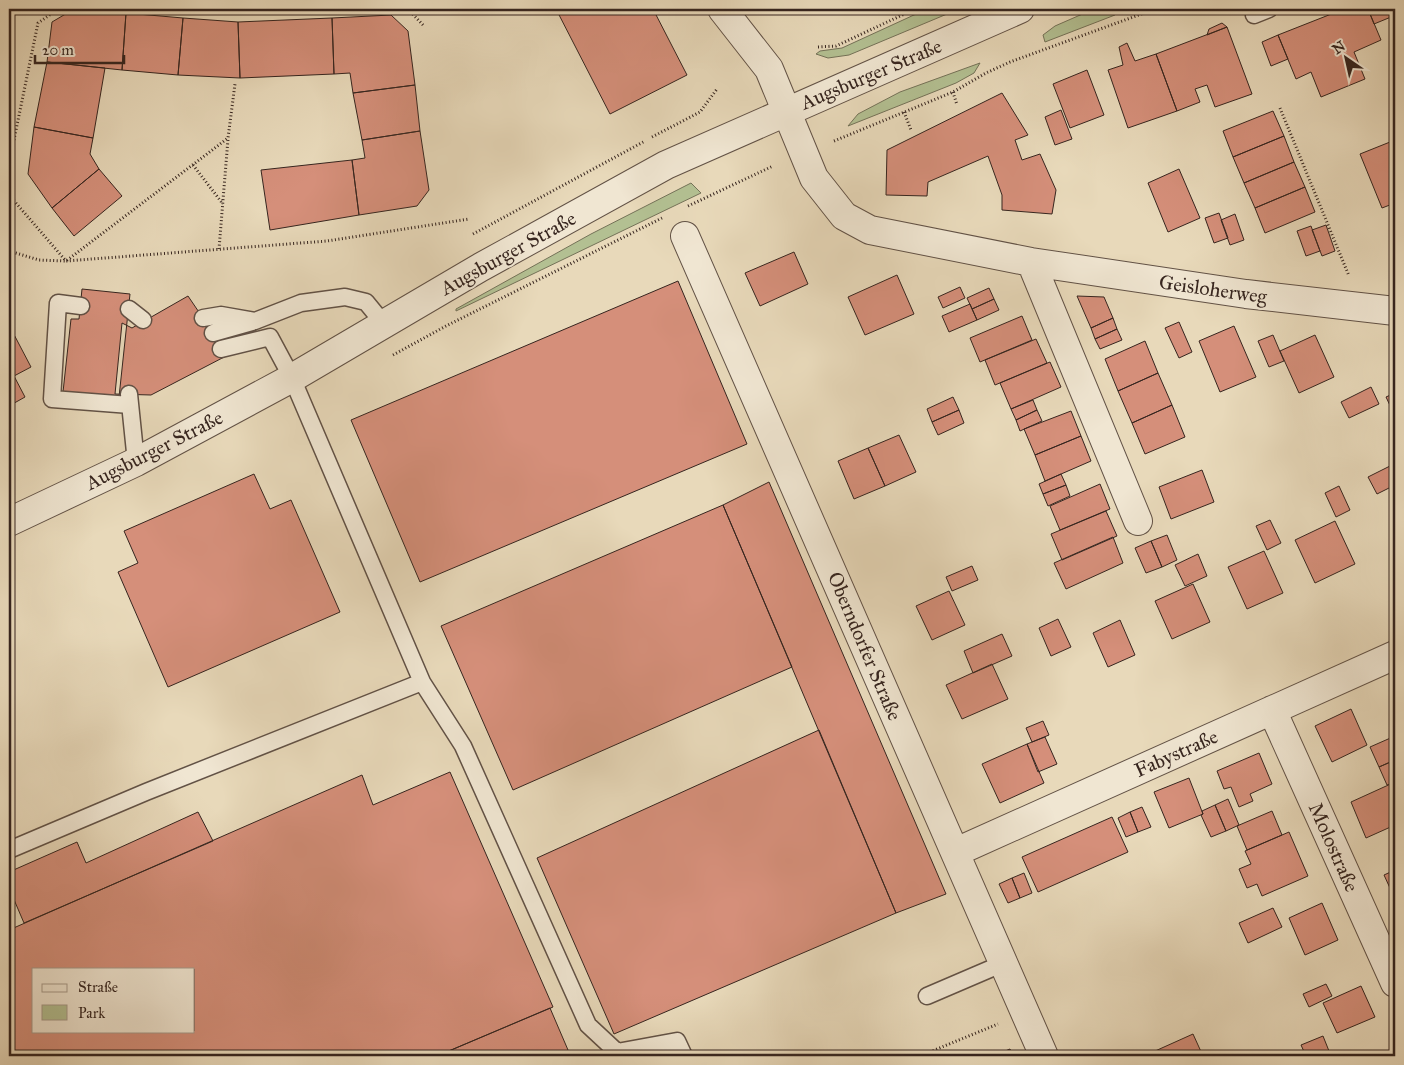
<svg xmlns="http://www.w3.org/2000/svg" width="1404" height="1065" font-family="'IM FELL Great Primer',serif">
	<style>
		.green { fill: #b3c092; stroke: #747258 }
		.building { fill: #d58f7a; stroke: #36251f; fill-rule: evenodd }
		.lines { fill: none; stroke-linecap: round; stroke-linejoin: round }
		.service-casing { stroke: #625246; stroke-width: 19 }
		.minor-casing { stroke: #625246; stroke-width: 30 }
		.tertiary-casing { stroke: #625246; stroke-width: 30 }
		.path { stroke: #36251f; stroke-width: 3; stroke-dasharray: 1 2.5; stroke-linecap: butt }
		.service { stroke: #f0e6d2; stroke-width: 16 }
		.minor { stroke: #f0e6d2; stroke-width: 28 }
		.tertiary { stroke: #f0e6d2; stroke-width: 28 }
		.labels { text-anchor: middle; stroke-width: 4; stroke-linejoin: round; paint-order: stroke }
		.street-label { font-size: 20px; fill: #36251f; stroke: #f0e6d2 }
	</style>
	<rect width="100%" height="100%" fill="#e8d9ba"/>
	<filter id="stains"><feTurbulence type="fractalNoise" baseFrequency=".004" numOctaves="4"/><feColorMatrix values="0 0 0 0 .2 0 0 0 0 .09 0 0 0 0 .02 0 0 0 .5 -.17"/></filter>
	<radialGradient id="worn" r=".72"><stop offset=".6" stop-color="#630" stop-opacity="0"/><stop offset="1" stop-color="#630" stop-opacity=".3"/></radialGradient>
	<path class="green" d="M927,9H959L849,55L828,58L816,54L820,51L842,48Z
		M1094,9H1111L1115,15L1045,42L1043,35L1055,26Z
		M980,63L974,73L956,83L848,126L858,114L900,92Z
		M691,183L701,193L456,311V309L591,234Z"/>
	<path class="building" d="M74,9L126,13L122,70L47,62L52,22Z
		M556,9H653L687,75L610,114Z
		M1344,9H1368L1381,40L1354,52L1365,79L1321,97L1311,72L1296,79L1278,35Z
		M1368,9H1388L1391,17L1374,24Z
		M126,13L183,18L178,75L122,70Z
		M391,15L408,31L415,85L353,93L350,73L334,74L332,18Z
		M183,18L238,22L240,78L178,75Z
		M332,18L334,74L240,78L238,22Z
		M1222,23L1227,27L1207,35L1209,29Z
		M1227,27L1252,94L1215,107L1207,85L1195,89L1200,102L1177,111L1156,54Z
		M1278,35L1288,59L1271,66L1262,42Z
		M1127,43L1135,61L1156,54L1177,111L1128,128L1108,70L1123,65L1119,47Z
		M47,62L105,68L93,138L34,127Z
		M1087,70L1104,115L1070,128L1053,84Z
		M415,85L420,131L362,140L353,93Z
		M1002,93L1028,135L1015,140L1022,160L1040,154L1056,190L1052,214L1002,210V195L988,156L928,182L927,196L886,195L887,150Z
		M1061,110L1072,139L1055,145L1045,117Z
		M1273,111L1284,136L1233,157L1223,131Z
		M34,127L93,138L90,154L99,169L52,208L28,174Z
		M420,131L429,190L417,206L359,215L352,160L365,158L362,140Z
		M1284,136L1294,162L1244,183L1233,157Z
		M1395,140V203L1382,208L1360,154Z
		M352,160L359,215L270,230L261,170Z
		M1294,162L1305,187L1255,208L1244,183Z
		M99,169L122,196L74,236L52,208Z
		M1179,169L1200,218L1168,232L1148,183Z
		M1305,187L1315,212L1265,233L1255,208Z
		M1219,213L1228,238L1214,243L1205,218Z
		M1235,214L1244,240L1230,245L1221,220Z
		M1326,225L1335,251L1322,256L1312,230Z
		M1311,226L1320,251L1306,256L1297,231Z
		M794,252L808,284L760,306L745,273Z
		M897,275L914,314L865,335L848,297Z
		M678,281L747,444L420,582L351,420Z
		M960,287L965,298L943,308L938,297Z
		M989,288L994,299L972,309L967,298Z
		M82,289L130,294L119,397L63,392L71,319H79Z
		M188,296L228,355L151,395L115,394L122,323L132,328Z
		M1077,296L1104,297L1113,318L1091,328Z
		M994,299L999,310L977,320L972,309Z
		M970,304L977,320L949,332L942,316Z
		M1022,316L1032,340L980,362L970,338Z
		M1113,318L1117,329L1095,339L1091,328Z
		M1179,322L1192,352L1179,358L1165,328Z
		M9,325L31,367L14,376L25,397L9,406Z
		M1234,326L1256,377L1220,392L1199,341Z
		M1117,329L1122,340L1100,349L1095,339Z
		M1273,335L1284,361L1269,367L1258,341Z
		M1315,335L1334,377L1299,393L1280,351Z
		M1036,339L1047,363L995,385L985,360Z
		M1145,341L1158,373L1118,391L1105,359Z
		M1050,362L1061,387L1011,409L1000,383Z
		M1158,373L1172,405L1132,423L1118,391Z
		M1371,387L1379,404L1349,418L1341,402Z
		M1395,393V416L1386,397Z
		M953,397L959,410L932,422L927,409Z
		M1033,400L1037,410L1016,420L1011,409Z
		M1172,405L1185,437L1145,454L1132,423Z
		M959,410L964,423L938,435L932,422Z
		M1037,410L1042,421L1020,431L1016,420Z
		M1071,411L1081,436L1035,455L1024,429Z
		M899,435L916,472L885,486L868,448Z
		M1081,436L1091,461L1045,481L1035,455Z
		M868,448L885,486L854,499L838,461Z
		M1390,466L1395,477V485L1377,494L1368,477Z
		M1202,470L1214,502L1171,519L1159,487Z
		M254,474L270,509L291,500L340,612L168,687L118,572L138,563L124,531Z
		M1061,474L1066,485L1043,494L1039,484Z
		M769,482L946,894L896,913L723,505Z
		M1100,484L1110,509L1060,530L1050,506Z
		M1066,485L1070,496L1048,506L1043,494Z
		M1339,486L1350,510L1336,517L1325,493Z
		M723,505L792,667L513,790L441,626Z
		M1106,511L1117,536L1062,560L1051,534Z
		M1270,520L1281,543L1267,550L1256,526Z
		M1335,521L1355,564L1315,583L1295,540Z
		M1167,535L1177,560L1162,567L1151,541Z
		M1113,537L1123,563L1066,589L1054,563Z
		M1151,541L1162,567L1146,573L1135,548Z
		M1264,551L1283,593L1247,609L1228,567Z
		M1198,554L1207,576L1185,586L1175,565Z
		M972,566L978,580L952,591L946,577Z
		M1193,584L1210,622L1172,639L1155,601Z
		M949,591L965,625L932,640L916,606Z
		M1058,619L1071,647L1051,656L1039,628Z
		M1120,620L1135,655L1108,667L1093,633Z
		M1002,634L1012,656L973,673L964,651Z
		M992,664L1008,699L962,719L946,685Z
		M1351,709L1367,745L1332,762L1315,726Z
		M1043,721L1049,735L1032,742L1026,728Z
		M819,730L896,913L614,1034L537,858Z
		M1395,736V760L1379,767L1370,747Z
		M1045,737L1057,764L1038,772L1027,744Z
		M1027,744L1044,783L1000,803L982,764Z
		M1259,753L1272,784L1250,794L1253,801L1239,807L1231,787L1224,789L1217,771Z
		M1395,760V782L1387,785L1379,767Z
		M450,772L553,1007L437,1056H11L9,1051V930L362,775L373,805ZM34,969H194V1031H34Z
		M1189,778L1203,814L1169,828L1154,792Z
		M1395,782V825L1366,838L1351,802Z
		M1228,799L1239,825L1226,831L1215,805Z
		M1215,805L1226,831L1211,837L1201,815L1203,814L1202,811Z
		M1142,807L1151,827L1138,832L1130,812Z
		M1272,811L1282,835L1247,850L1237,826Z
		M198,812L213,841L24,923L9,888V872L77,842L86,863Z
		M1130,812L1138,832L1126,837L1118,818Z
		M1112,817L1128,852L1038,892L1022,857Z
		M1289,832L1308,876L1262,896L1257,884L1247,888L1239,869L1251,864L1245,851Z
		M1395,870V899L1384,875Z
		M1024,873L1032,893L1020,898L1012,878Z
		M1012,878L1020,898L1008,903L999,884Z
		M1322,903L1338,940L1305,955L1289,918Z
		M1273,908L1282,927L1248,943L1239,923Z
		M1326,984L1332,996L1309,1007L1303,994Z
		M1361,986L1375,1017L1337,1033L1323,1003Z
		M550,1008L568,1050L554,1056H437Z
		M1193,1034L1203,1056H1144Z
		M1323,1036L1331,1056H1306L1301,1045Z
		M1010,1049L1013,1056H993Z"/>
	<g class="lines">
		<g class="service-casing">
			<path id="service" d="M1254,15L1269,9
				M81,306L58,303L52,399L130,405
				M129,309L143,320
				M203,318L221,315L255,321L301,303L345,297L366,302L384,324
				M213,333L252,322
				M129,394L136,462
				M422,682L463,746L588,1025L617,1052L677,1041L684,1056
				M9,850L146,792L422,682L292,378L270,337L221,349
				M927,996L1004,963"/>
		</g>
		<g class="minor-casing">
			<path id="minor" d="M722,9L769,69L814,178L844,216L870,230L1031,262L1246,294L1395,311
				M685,236L1044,1056
				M1031,262L1138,521
				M1272,710L1395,983
				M956,852L1395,655"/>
		</g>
		<g class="tertiary-casing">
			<path id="tertiary" d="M9,522L136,462L292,378L481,267L666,165L1020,9"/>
		</g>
		<path class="path" d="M408,9L423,25
			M818,47L836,46L915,9
			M953,92L957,105
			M1280,108L1349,276
			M904,112L911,130
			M652,137L700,112L717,89
			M834,141L953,92L986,73L1010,62L1155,9
			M9,164L38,23L58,9
			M193,165L223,204
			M9,195L66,261L327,241L469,219
			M688,206L773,166
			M473,234L645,141
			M219,249L228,139
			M9,251L39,260L66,261L228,138L235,84
			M393,355L446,326L662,218
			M920,1056L998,1024"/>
		<use href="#service" class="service"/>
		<use href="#minor" class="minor"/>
		<use href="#tertiary" class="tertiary"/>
	</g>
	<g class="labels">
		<g class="street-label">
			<text transform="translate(871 74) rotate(-23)" y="7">Augsburger Straße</text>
			<text transform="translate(508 253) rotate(-29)" y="7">Augsburger Straße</text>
			<text transform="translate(1213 289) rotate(8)" y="7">Geisloherweg</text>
			<text transform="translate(154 450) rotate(-27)" y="7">Augsburger Straße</text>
			<text transform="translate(865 646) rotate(67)" y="7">Oberndorfer Straße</text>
			<text transform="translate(1176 753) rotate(-24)" y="7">Fabystraße</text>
			<text transform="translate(1334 847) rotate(66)" y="7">Molostraße</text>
		</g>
	</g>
	<rect width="1404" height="1065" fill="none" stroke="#e8d9ba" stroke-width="30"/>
	<rect x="10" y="10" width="1384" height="1045" fill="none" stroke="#36251f" stroke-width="2.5"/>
	<rect x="15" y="15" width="1374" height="1035" fill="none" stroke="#36251f"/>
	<rect x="32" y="968" width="162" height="65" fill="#f0e6d2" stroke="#a6998a"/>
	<rect x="42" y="984" width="25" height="8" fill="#f0e6d2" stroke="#a6998a"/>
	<text x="78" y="992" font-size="15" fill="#36251f">Straße</text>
	<rect x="42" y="1005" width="25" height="15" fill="#b3c092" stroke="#a6998a"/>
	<text x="78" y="1018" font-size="15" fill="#36251f">Park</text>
	<g transform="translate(1346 58) rotate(326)" stroke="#f0e6d2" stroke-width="4" paint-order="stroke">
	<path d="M0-4L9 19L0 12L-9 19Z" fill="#36251f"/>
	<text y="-8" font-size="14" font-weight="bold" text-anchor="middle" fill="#36251f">N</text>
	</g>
	<path d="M35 55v8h89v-8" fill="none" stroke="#36251f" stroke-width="2.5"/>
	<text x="42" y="55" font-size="15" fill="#36251f" stroke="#f0e6d2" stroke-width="4" paint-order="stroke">20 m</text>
	<rect width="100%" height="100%" filter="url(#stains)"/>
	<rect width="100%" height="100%" fill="url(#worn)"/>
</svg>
